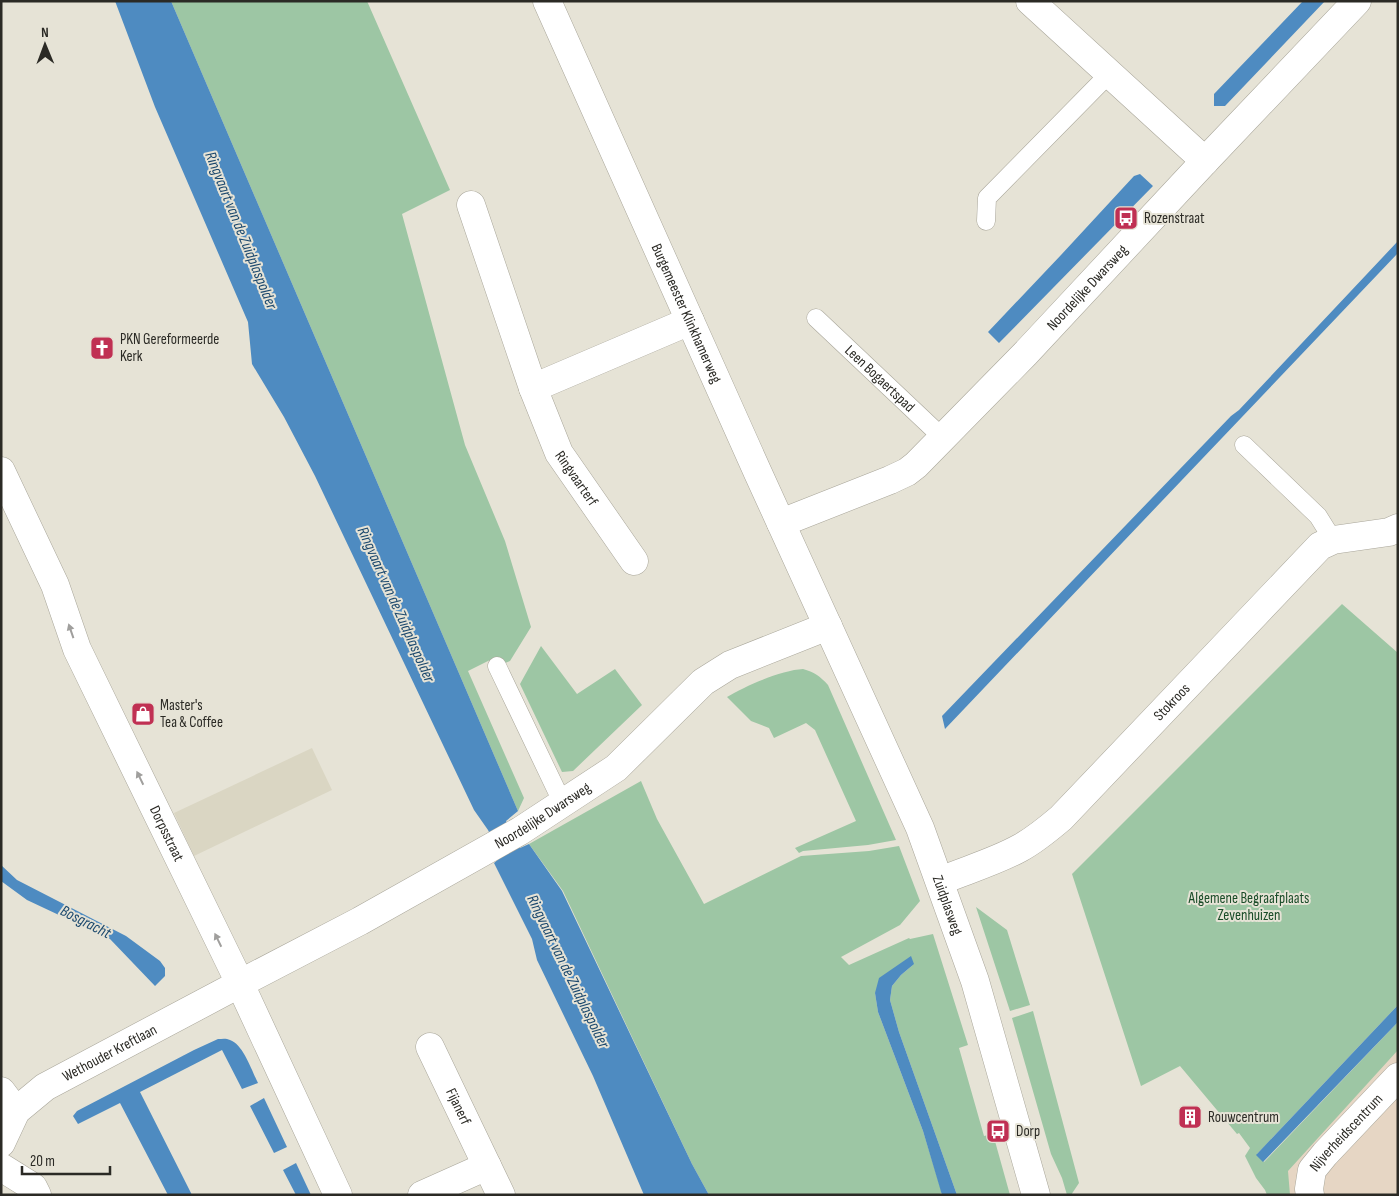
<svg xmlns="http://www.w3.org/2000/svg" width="1399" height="1196" font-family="'Sofia Sans Condensed',sans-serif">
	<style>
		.industrial { fill: #e6d6c4 }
		.built { fill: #dad6c3 }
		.green { fill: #9dc6a4 }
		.water { fill: #4e8bc1 }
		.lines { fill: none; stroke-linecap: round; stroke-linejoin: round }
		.service-casing { stroke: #a9a69a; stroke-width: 19 }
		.minor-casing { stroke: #a9a69a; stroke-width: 29 }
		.tertiary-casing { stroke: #a9a69a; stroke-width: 29 }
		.secondary-casing { stroke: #a9a69a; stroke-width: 29 }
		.service { stroke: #fff; stroke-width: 18 }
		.minor { stroke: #fff; stroke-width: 28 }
		.tertiary { stroke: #fff; stroke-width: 28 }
		.secondary { stroke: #fff; stroke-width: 28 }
		.oneway { fill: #a09f9d }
		.labels { text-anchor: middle; stroke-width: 4; stroke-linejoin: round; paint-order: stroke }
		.poi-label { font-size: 15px; fill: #2b2a25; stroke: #e6e3d6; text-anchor: start }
		.street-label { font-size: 15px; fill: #2b2a25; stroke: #e6e3d6 }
		.park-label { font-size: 15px; fill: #1a4c28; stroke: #e6e3d6 }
		.water-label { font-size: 16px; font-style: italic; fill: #1b486d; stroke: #e6e3d6 }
	</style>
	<rect width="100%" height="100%" fill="#e6e3d6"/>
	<path class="industrial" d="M1398,1039V1195H1289L1285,1164Z"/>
	<path class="built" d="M312,748L332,790L194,856L174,813Z"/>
	<path class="green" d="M171,1H367L450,190L402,214L465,445L505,541L531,627L510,661L503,664L496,657L468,671L524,798L518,811Z
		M1342,604L1398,653V1005L1257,1154L1264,1162L1398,1022V1050L1288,1171L1290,1195H1267L1265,1190L1256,1178L1245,1156L1250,1148L1239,1133L1237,1134L1180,1066L1141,1086L1072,874Z
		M541,646L577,694L615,669L642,705L573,771L562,772L520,684Z
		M803,669C814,672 820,676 828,685L896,840L868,845L803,851L799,853L795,848L856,821L815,730L806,723L774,738L769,728L751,721L727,697C745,686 782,670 803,669Z
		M641,781L657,819L704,904L801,856L869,851L899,846L920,901L900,925L841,957L849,965L909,938L910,939L933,934L968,1045L959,1048L984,1136L993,1134L1010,1195H957L899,1032L890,1000L892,986L901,975L914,964L875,993L878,1012L923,1131L942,1193L937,1195H709L692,1164L563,891L529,844Z
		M976,907L1007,930L1030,1005L1010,1011Z
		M1033,1011L1079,1183L1071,1195H1067L1062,1178L1051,1154L1012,1018Z"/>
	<path class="water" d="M115,1H171L518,811L506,821L520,848L529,844L562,891L692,1164L709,1195H644L593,1076L537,960L532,939L494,863L501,857L488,830L474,810L315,476L284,417L252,364L248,322L155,107Z
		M1303,1H1325L1225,106H1214V94Z
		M1140,174L1153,186L999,343L988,332L1061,255L1134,176Z
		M1398,241V253L945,729L942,716L1231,416L1239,410Z
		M1,865L17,880L126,936L160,961L165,968V976L155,986L110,939L27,900L1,881Z
		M911,956L914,964L901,975L892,986L890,1000L899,1032L957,1195H942L923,1131L878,1012L875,993L879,978Z
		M1398,1005V1022L1263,1162L1256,1155Z
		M218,1039C222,1039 226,1038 230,1040C243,1044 252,1071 258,1083L242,1089L222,1050L140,1092L192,1195H168L120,1103L78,1124L73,1116L77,1111L194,1050Z
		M264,1098L287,1147L274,1153L250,1106Z
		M296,1163L311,1195H296L283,1170Z"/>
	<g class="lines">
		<g class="service-casing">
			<g id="service">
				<path d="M986,221L987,198L1109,74"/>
				<path id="s1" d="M816,318L943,438"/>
				<path d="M1244,445L1318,516L1333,540"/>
				<path d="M497,666L563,804"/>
			</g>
		</g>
		<g class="minor-casing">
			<g id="minor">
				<path d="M1030,1L1205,161"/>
				<path id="s2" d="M471,205L533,388L559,453L634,561"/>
				<path d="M533,388L690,321"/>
				<path id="s3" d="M1,471L55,585L77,649L234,971L338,1195"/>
				<path id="s4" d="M940,881C966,870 995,862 1020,848C1035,840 1048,829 1061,818L1320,546L1333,540L1389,532L1398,528"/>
				<path id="s5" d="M430,1047L501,1195"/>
				<path d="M1,1091L16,1111"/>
				<path d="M1,1167L33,1187L37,1195"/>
				<path d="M422,1195L487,1166"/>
				<path id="s6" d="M1310,1195L1309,1189L1312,1170L1325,1154L1398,1077"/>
			</g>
		</g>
		<g class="tertiary-casing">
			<g id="tertiary">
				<path id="s7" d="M781,523L890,480L907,472L916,465L1025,354L1205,161L1357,1"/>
				<path id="s8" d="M1,1143L16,1111L45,1087L239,984L360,921L520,831L616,768L703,682L730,665L828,626"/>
			</g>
		</g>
		<g class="secondary-casing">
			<g id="secondary">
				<path id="s9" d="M547,1L758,473L920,828L975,981L1036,1195"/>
			</g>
		</g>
		<use href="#service" class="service"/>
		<use href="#minor" class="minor"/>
		<use href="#tertiary" class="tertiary"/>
		<use href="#secondary" class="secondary"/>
	</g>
	<defs><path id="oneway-solid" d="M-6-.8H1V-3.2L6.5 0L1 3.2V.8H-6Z" transform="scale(1.25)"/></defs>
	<g class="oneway">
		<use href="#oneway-solid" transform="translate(71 631) rotate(-109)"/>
		<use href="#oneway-solid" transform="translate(140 778) rotate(-116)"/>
		<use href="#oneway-solid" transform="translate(218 940) rotate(-116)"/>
	</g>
	<defs>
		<g id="bus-square" transform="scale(1.25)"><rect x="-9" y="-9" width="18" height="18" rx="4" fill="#c03053" stroke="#e6e3d6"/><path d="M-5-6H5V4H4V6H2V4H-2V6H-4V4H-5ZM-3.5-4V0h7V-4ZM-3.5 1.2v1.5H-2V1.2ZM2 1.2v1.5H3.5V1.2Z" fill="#fff"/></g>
		<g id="church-square" transform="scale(1.25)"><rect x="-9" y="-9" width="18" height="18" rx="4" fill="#c03053" stroke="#e6e3d6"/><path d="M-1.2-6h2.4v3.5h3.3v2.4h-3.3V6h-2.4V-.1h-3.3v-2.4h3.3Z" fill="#fff"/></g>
		<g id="shop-square" transform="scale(1.25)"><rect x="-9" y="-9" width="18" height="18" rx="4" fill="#c03053" stroke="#e6e3d6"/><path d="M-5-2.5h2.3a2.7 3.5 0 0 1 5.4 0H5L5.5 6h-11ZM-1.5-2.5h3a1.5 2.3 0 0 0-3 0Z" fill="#fff"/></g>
		<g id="building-square" transform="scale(1.25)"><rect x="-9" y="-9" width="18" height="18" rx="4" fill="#c03053" stroke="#e6e3d6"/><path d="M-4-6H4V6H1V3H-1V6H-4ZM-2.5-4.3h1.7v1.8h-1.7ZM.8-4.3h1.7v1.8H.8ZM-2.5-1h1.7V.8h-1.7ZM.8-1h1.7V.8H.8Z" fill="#fff"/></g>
	</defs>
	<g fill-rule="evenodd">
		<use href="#bus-square" x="1126" y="218"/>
		<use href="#church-square" x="102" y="348"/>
		<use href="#shop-square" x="143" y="714"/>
		<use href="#building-square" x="1190" y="1117"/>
		<use href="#bus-square" x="998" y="1131"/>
	</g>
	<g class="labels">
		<g class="poi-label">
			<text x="1144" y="223">Rozenstraat</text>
			<text x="120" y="344">PKN Gereformeerde<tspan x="120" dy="17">Kerk</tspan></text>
			<text x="160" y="710">Master's<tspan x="160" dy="17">Tea &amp; Coffee</tspan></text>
			<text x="1208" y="1122">Rouwcentrum</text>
			<text x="1016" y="1136">Dorp</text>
		</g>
		<g class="street-label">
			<text dy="5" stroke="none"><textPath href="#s7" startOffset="394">Noordelijke Dwarsweg</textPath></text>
			<text dy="5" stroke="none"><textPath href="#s9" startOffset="342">Burgemeester Klinkhamerweg</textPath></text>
			<text dy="5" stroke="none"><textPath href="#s1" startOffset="88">Leen Bogaertspad</textPath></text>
			<text dy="5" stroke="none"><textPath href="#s2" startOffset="294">Ringvaarterf</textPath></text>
			<text dy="5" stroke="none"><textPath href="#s4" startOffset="298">Stokroos</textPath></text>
			<text dy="5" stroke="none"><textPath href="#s8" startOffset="640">Noordelijke Dwarsweg</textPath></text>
			<text dy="5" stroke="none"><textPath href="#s3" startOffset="399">Dorpsstraat</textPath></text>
			<text dy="5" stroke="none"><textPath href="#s9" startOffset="989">Zuidplasweg</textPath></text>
			<text dy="5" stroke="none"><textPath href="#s8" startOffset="146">Wethouder Kreftlaan</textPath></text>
			<text dy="5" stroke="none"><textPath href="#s5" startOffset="66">Fijanerf</textPath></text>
			<text dy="5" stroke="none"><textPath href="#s6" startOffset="76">Nijverheidscentrum</textPath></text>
		</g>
		<g class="park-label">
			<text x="1249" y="903">Algemene Begraafplaats<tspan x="1249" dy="17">Zevenhuizen</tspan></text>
		</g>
		<g class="water-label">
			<text transform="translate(242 230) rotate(68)" y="6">Ringvaart van de Zuidplaspolder</text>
			<text transform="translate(397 604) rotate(66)" y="6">Ringvaart van de Zuidplaspolder</text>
			<text transform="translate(86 921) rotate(27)" y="6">Bosgracht</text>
			<text transform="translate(569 971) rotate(64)" y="6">Ringvaart van de Zuidplaspolder</text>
		</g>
	</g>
	<rect width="1399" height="1196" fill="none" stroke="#2b2a25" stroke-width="5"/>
	<g transform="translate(45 45) rotate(359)" stroke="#e6e3d6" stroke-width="4" paint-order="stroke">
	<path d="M0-4L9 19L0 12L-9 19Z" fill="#2b2a25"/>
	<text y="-8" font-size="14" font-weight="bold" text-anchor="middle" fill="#2b2a25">N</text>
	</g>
	<path d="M22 1166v8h88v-8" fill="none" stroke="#2b2a25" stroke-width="2.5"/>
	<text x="30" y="1166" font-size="15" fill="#2b2a25" stroke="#e6e3d6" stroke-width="4" paint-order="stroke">20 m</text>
</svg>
